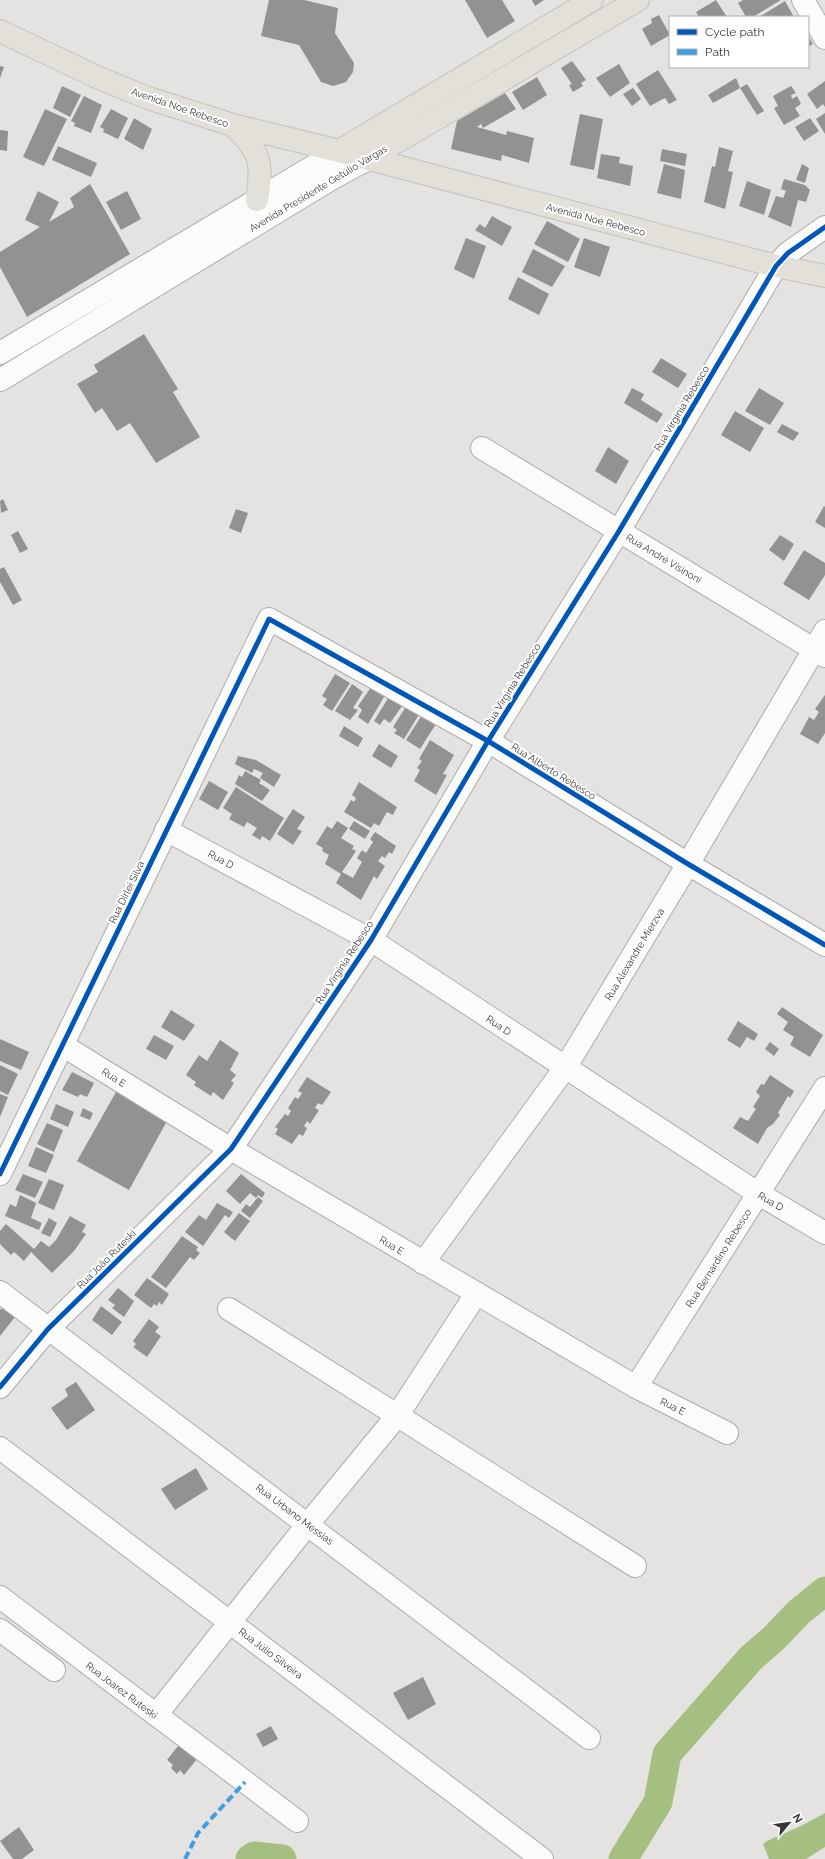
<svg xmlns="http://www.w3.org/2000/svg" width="825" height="1859" font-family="Raleway,sans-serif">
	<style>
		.water { fill: #a4bf80 }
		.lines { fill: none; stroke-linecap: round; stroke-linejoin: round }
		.river { stroke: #a4bf80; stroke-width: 29 }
		.building { fill: #939291 }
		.minor-casing { stroke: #adabab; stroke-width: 24 }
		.major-casing { stroke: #c3c1c1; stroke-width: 24 }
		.minor { stroke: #fbfbfa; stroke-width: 22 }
		.major { stroke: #e2e0d8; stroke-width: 22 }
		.quiet { stroke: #3e9ee2; stroke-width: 4; stroke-dasharray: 8 4; stroke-linecap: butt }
		.cycleway-casing { stroke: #fff; stroke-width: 8 }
		.cycleway { stroke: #0057b8; stroke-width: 5 }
		.labels { text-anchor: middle; stroke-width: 4; stroke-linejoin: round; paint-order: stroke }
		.street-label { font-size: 10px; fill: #393736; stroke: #fff }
	</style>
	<rect width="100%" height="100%" fill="#e5e3e1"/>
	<path class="water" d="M825,1813V1847L806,1859H769L763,1844L767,1841L801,1826Z"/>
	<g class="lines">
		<path class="river" d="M250,1859L254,1856L282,1859
			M623,1859L658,1802L667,1754L751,1658L773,1639L799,1612L825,1591"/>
	</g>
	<path class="building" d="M269,0H304L338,8L335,33L354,63L353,72L346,82L333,86L321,82L299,45L261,36Z
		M465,0H502L515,21L487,38Z
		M532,0H544L535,6Z
		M716,0L727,17H699L696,12Z
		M743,0H781L753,17H746L738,3Z
		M785,1L794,17H759Z
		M659,15L670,35L651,46L642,29L652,23L651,19Z
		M808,36L813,44L808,47Z
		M572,61L586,80L581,83L583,86L573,92L569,85L572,84L561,68Z
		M619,64L630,83L610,97L596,78Z
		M0,66L4,67L0,78Z
		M658,70L677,100L669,104L665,98L650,106L636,84Z
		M537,77L547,95L523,110L512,92Z
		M736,78L740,88L713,103L708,95Z
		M825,81V107L823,104L817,109L807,94Z
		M747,84L764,111L757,115L740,88Z
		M62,86L81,95L70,117L53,108Z
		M791,86L796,93L791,95L792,99L797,96L801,104L795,108L800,116L784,125L774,108L778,106L773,96Z
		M633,88L641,99L632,106L623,94Z
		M505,93L516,109L483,128L481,124L477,127L506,135L507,131L534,138L529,163L502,155L501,161L451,149L457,121Z
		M84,96L102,105L91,133L74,126L75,123L71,121Z
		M45,109L67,119L44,166L23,157Z
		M111,109L128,118L118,139L103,132L104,129L100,127Z
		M825,113V134L816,119Z
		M580,114L603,119L594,170L570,165Z
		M134,118L152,129L143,150L124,139Z
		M810,118L819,131L804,141L795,127Z
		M0,130L8,131L7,151L0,150Z
		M58,146L97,163L91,177L52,160Z
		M719,147L733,151L728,171L733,172L725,209L704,202L712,166L715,167Z
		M662,149L687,154L685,166L660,161Z
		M601,154L620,157L619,163L633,166L630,186L597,178Z
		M664,164L685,170L681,199L657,193Z
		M802,164L809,168L805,183L796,180Z
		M784,179L805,185L810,190L806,202L798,200L791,227L768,217L776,196L783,198L786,191L781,189Z
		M747,181L771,190L764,215L739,206Z
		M90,184L130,254L27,317L0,267V252L40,227L25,220L38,191L59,202L49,222L74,207L70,198Z
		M127,191L141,219L121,230L106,202Z
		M492,216L512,227L502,246L475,230L480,224L485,228Z
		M547,221L580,239L568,262L534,244Z
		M466,238L486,246L474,279L454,269Z
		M584,238L610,247L600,277L574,267Z
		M533,249L565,266L552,287L522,272Z
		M518,277L549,294L539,315L508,299Z
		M144,334L178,389L173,392L200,437L156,463L130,423L117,431L102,408L95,413L77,384L98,372L94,365Z
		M661,358L687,374L678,388L652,372Z
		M632,388L644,394L641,400L663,414L657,423L624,403Z
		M759,388L784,403L770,425L745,411Z
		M735,411L764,428L750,452L721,435Z
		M782,424L799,433L793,441L777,432Z
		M608,447L629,461L616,484L595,471Z
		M3,499L8,510L1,513L0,501Z
		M824,506L825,507V528L815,522Z
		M236,509L248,513L241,533L229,528Z
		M18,531L28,549L20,553L11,535Z
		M780,535L794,544L784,561L769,550Z
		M804,550L825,563V575L809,600L783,584Z
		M4,567L22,600L13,605L0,582V569Z
		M335,674L350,683L332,711L323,705L327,699L322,696Z
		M374,683L387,692L368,724L358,717L362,710L358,706Z
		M352,684L363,692L353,708L358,710L350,720L335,711Z
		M390,695L405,702L390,723L384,719L380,725L374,721Z
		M825,695V733L818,744L800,734L809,717L814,720L819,712L815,709Z
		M407,705L420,713L404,739L394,733L397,730L393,727Z
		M422,715L436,724L420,749L406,740Z
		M344,726L363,738L358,747L339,736Z
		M430,740L454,755L443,774L447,775L436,795L414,781L420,770L417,768L422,761L419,759Z
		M379,744L398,756L391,768L372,756Z
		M238,756L256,760L281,775L274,787L260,778L263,773L254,769L252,773L235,764Z
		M245,771L261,780L259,783L270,790L262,801L235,784L239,775L242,777Z
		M209,781L228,792L218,810L199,799Z
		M359,782L397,807L393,815L387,812L379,826L374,823L371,828L344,812L351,800L354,802L356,798L352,795Z
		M236,787L284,818L270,841L262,836L260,840L252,835L257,828L247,822L244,827L229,819L232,814L223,808Z
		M293,809L305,817L297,829L302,831L293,845L277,834Z
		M337,821L348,828L341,838L354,846L352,849L356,851L342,872L353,878L362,862L357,858L362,850L366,853L373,842L370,839L375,832L396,846L392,854L389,852L385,858L382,856L378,861L385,866L377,879L374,876L361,900L336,883L341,874L325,864L329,855L322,851L323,848L316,844L327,826L332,829Z
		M354,821L370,831L365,839L349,829Z
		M782,1007L823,1035L810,1057L790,1045L794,1037L783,1030L788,1022L777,1014Z
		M171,1010L195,1025L184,1041L161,1027Z
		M738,1021L758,1034L754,1041L747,1037L740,1048L727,1040Z
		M154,1035L174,1046L166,1060L146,1049Z
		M0,1039L29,1052L21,1070L0,1061Z
		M220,1040L239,1053L230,1070L236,1075L231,1081L234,1083L223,1100L213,1092L211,1096L194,1085L196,1082L186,1075L199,1055L207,1061Z
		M770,1042L779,1049L774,1056L765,1049Z
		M0,1065L18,1074L8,1095L0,1091Z
		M72,1072L94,1083L87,1097L80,1094L78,1097L62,1090Z
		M770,1075L794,1091L790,1098L788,1096L778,1113L780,1115L773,1124L767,1128L758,1144L733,1128L740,1117L748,1121L756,1109L753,1107L760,1096L756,1092L761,1084L764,1085Z
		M307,1077L331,1092L322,1105L318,1103L315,1108L319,1110L310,1124L307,1121L304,1126L307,1128L303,1136L299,1134L292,1144L275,1134L278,1129L275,1127L285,1114L288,1116L291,1111L288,1108L295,1097L298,1099L302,1093L298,1091Z
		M116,1092L167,1121L129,1190L77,1161Z
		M0,1094L8,1097L0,1117Z
		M56,1104L74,1112L68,1127L50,1119Z
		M83,1108L93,1113L90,1120L80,1116Z
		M47,1123L63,1130L54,1152L37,1144Z
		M36,1147L54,1155L46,1173L28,1166Z
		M23,1174L43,1182L35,1198L15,1190Z
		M241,1174L265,1193L262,1198L258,1195L256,1198L250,1193L240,1204L226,1191Z
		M49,1179L64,1185L54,1210L38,1203Z
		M20,1195L36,1203L31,1218L42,1223L39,1230L5,1216L10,1204L16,1207Z
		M258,1197L263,1201L250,1218L241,1211L246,1204L250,1207Z
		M217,1203L233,1212L229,1218L225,1215L203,1246L185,1232L199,1215L206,1220Z
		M239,1213L250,1221L235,1241L224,1232Z
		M70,1216L86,1225L82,1232L86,1234L74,1251L52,1273L31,1252L24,1261L14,1252L11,1255L0,1244V1231L6,1224L34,1249L41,1241L49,1247L56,1240Z
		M49,1218L57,1223L50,1237L41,1233Z
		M182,1236L198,1247L196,1250L200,1253L194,1260L190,1257L166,1288L151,1277Z
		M147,1278L169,1294L162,1305L159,1302L157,1306L154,1304L151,1308L134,1295Z
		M118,1288L134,1301L124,1317L112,1308L115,1305L108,1300Z
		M101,1306L122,1322L112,1335L92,1320Z
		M2,1308L15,1317L0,1336V1310Z
		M149,1319L159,1327L155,1332L161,1336L147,1357L133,1347L136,1344L133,1341Z
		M76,1382L95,1410L67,1430L51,1408L68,1396L65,1389Z
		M196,1468L208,1489L175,1510L161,1489Z
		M423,1677L436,1704L408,1720L393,1693Z
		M271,1726L278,1739L263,1747L256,1734Z
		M182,1741L198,1758L184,1775L180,1770L177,1774L171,1768L173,1765L167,1760Z
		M19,1827L34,1850L22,1859H13L0,1841Z"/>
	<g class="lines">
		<g class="minor-casing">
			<path id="minor" d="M803,0L825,38
				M0,353L339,151
				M0,380L331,179L368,159
				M482,448L825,656
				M166,830L371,940L759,1194L825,1233
				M62,1045L231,1149L636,1387L727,1433
				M0,1174L269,619L488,741L688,864L825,945
				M423,1263L565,1068L688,864L825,631
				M0,1292L589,1738
				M229,1309L635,1566
				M0,1387L48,1329L231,1149L371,940L488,741L619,531L776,266L788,253L825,227
				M636,1387L825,1088
				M0,1448L542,1859
				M0,1597L297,1821
				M0,1630L54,1670
				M156,1715L308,1524L397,1416L476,1294"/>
		</g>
		<g class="major-casing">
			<path id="major" d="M0,31L99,78L148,98L233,125L339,151L776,266L825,276
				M233,125C261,152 263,163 257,200
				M339,151L592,0
				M368,159L638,0"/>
		</g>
		<use href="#minor" class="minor"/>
		<use href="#major" class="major"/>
		<path class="quiet" d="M185,1859L198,1833L245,1782"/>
		<g class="cycleway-casing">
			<path id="cycleway" d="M0,1174L269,619L488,741L688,864L825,945
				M0,1387L48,1329L231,1149L371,940L488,741L619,531L776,266L788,253L825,227"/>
		</g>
		<use href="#cycleway" class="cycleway"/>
	</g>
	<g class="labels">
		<g class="street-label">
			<text transform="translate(180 107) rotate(19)" y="4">Avenida Noe Rebesco</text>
			<text transform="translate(318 188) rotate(-31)" y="4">Avenida Presidente Getúlio Vargas</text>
			<text transform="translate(596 219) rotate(15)" y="4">Avenida Noé Rebesco</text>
			<text transform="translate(681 408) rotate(-59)" y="4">Rua Virginia Rebesco</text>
			<text transform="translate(664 558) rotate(31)" y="4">Rua André Visinoni</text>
			<text transform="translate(512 685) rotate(-58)" y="4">Rua Virginia Rebesco</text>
			<text transform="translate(554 771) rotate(32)" y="4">Rua Alberto Rebesco</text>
			<text transform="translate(221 859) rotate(28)" y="4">Rua D</text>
			<text transform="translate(126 892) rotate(-64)" y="4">Rua Dirlei Silva</text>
			<text transform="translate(634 954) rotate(-59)" y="4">Rua Alexandre Mierzva</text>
			<text transform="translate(344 962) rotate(-57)" y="4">Rua Virginia Rebesco</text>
			<text transform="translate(499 1025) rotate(34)" y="4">Rua D</text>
			<text transform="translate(114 1077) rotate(32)" y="4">Rua E</text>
			<text transform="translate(771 1201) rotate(30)" y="4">Rua D</text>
			<text transform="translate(392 1245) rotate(31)" y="4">Rua E</text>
			<text transform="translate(718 1258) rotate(-58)" y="4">Rua Bernardino Rebesco</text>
			<text transform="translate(106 1259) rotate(-45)" y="4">Rua João Ruteski</text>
			<text transform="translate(673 1406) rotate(26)" y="4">Rua E</text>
			<text transform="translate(295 1514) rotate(37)" y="4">Rua Urbano Messias</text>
			<text transform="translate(271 1653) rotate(37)" y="4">Rua Júlio Silveira</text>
			<text transform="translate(122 1690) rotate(37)" y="4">Rua Joarez Ruteski</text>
		</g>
	</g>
	<rect x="669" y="16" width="140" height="52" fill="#ffffff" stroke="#b0afaf"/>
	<rect x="677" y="29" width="20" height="6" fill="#0057b8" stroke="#b0afaf"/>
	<text x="705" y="36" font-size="12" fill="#393736">Cycle path</text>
	<rect x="677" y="49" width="20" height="6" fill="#3e9ee2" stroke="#b0afaf"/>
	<text x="705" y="56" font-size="12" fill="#393736">Path</text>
	<g transform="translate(789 1823) rotate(61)" stroke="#ffffff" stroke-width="3" paint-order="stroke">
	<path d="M0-3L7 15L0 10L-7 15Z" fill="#393736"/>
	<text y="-6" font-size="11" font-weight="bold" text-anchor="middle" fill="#393736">N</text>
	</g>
</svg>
